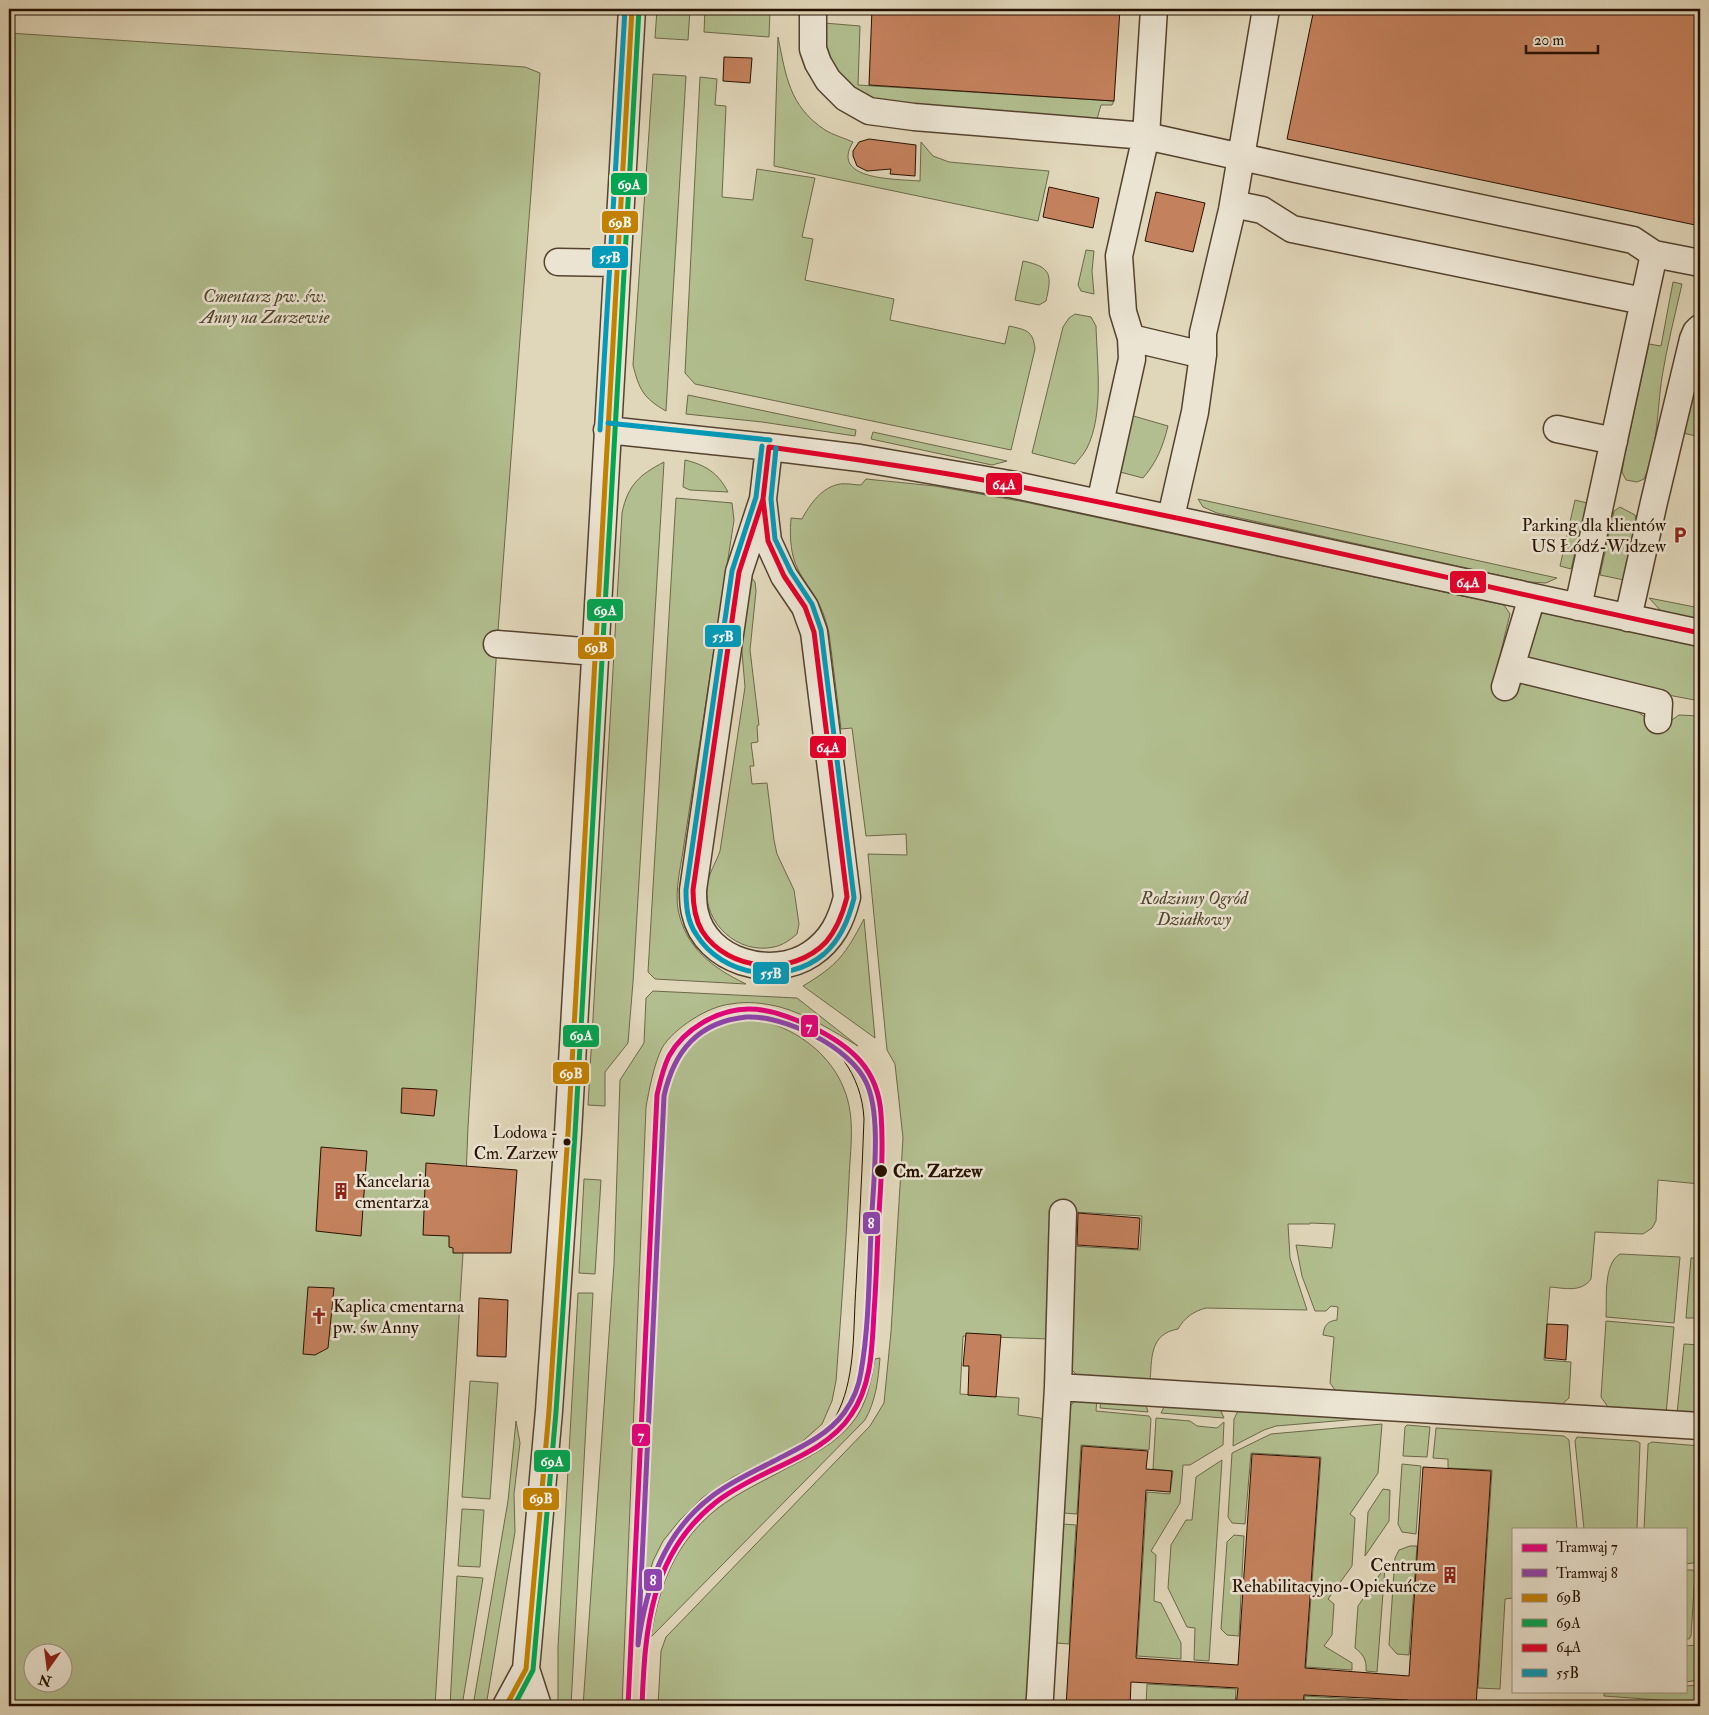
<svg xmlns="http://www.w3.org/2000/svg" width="1709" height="1715" font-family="'IM FELL Double Pica',serif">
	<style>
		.green { fill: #b2be8f; stroke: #6c6848; fill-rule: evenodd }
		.building { fill: #c4815d; stroke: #271100 }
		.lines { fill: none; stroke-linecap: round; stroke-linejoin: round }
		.minor-casing { stroke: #55422e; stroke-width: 29 }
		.minor { stroke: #ebe4d2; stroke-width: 26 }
		.tram { stroke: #271100; stroke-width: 1 }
		.bus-1-casing { stroke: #ebe4d2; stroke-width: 9 }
		.bus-2-casing { stroke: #ebe4d2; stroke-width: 9 }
		.bus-3-casing { stroke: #ebe4d2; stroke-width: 9 }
		.bus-4-casing { stroke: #ebe4d2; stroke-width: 9 }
		.bus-1 { stroke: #c38100; stroke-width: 5 }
		.bus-2 { stroke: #00a651; stroke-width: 5 }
		.bus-3 { stroke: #e4002b; stroke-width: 5 }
		.bus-4 { stroke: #049ab9; stroke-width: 5 }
		.tram-1-casing { stroke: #ebe4d2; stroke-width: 9 }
		.tram-2-casing { stroke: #ebe4d2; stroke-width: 9 }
		.tram-1 { stroke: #e5007d; stroke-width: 5 }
		.tram-2 { stroke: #8e44ad; stroke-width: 5 }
		.bus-dot { fill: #271100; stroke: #ebe4d2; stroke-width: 2 }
		.labels { text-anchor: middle; stroke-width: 5; stroke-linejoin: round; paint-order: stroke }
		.bus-label { font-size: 17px; fill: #271100; stroke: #ebe4d2; text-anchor: end }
		.park-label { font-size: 18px; font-style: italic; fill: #51452b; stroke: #ebe4d2 }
		.poi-label { font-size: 18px; fill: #271100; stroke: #ebe4d2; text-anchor: end }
		.stop-label { font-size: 18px; font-weight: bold; fill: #271100; stroke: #ebe4d2; text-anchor: start }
		.line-badge { stroke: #ebe4d2; stroke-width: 2 }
		.badge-label { font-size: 14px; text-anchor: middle; font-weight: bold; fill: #fff }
	</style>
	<rect width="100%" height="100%" fill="#e0d6b9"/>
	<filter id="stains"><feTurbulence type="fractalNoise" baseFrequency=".004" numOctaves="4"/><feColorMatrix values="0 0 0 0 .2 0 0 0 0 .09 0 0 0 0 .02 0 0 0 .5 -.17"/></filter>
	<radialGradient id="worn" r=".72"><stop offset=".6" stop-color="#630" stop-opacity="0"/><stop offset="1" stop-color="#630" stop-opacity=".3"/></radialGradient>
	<path class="green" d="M657,9H690L688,40L655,38Z
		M705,9H770L769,37L704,32Z
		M824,23L860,26L858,85L1114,101L1112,105H1101L1097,119L886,104L854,92L838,75L825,45Z
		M9,33L525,67L540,73L497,644L468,1127L463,1253L435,1706H9ZM32,1652H62V1682H32Z
		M778,37C786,76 789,106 825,130C833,135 844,138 853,142C829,181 898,179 920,181L921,142L933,156L949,162L1049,171L1038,221L774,166Z
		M653,74L686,76L666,411C643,398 639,389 633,365Z
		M700,77L717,79L715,105L726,106L722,197L753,200L757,169L815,178L802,237L813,239L805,280L894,299L890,320L1005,344L1009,326C1026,330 1033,330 1035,349L1011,450L695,384L685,373Z
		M1086,250L1094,251L1092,271L1094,294L1081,291L1078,285Z
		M1023,261C1052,267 1052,275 1046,301L1039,305L1015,300Z
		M1673,282L1682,284C1675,315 1667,346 1662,377C1657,411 1658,447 1644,479L1637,482L1626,480L1622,472L1624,459L1649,344L1661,346Z
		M1075,314L1091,317L1096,326C1097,363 1104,414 1087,448C1084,454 1079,459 1075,464L1032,453L1063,327L1069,318Z
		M1700,364V437L1683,433Z
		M688,395L856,430L855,436L762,422L686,414Z
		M1130,415L1168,426C1163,446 1157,462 1143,478L1120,472Z
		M873,432L1007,461L992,465L871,439Z
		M685,460C706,465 718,473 728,492L690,490L683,487Z
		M664,462L633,982L628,1043L605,1072V1106L588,1105L622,513C628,485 639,475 664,462Z
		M866,479L935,486L1025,502L1504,605L1510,614L1493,684L1521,677L1624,702L1645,717L1669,722L1679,715L1700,716V1184L1658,1180L1656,1221L1652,1228L1643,1234L1595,1232L1591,1279C1581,1293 1564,1288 1550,1287L1544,1360L1571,1362L1569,1398L1559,1407L1339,1392L1335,1390L1330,1383L1334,1337L1323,1335C1324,1326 1327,1321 1337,1320L1338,1307L1331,1306L1326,1311H1315L1302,1276L1296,1245L1332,1248L1335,1224L1310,1223V1224H1288L1290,1258L1307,1310L1206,1308C1194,1311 1184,1318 1178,1329C1149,1334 1152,1359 1150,1382L1079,1377L1072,1370L1070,1246L1140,1250L1142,1216L1057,1211L1050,1339L963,1336L960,1394L1019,1398L1018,1415L1040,1418L1045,1422L1027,1699L1023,1703L1015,1706H658L661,1651L666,1637L870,1426L884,1403L891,1332L903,1138L895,1064L887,1050L868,854L907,855L906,834L866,836L852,728L841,729L829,633C826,621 823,611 817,600C809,586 797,573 793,556C790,543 790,531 791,518L802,519C810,504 822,487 840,484C847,483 855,485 861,485Z
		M676,498L732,503L734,520L683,851C680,870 675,891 678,909C685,948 713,968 746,984L655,979L648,972Z
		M1198,499L1557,578L1546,583L1530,582L1217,513L1203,507Z
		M1575,500L1587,503L1571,569L1560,566Z
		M1620,507L1635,515L1638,525L1624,580L1600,575L1614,511Z
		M751,577L755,582L756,591L750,650L759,725L757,726L758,742L751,743L754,766H750L752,784L767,783L774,840L777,854L794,890L799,924L797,934C790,940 783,945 774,947C738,955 703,923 707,887C708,874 716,863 720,851L745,687L741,641Z
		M1649,598L1700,608V619L1662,612Z
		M1543,613L1700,647V701L1652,692L1529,660L1527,651L1536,617Z
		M864,919L875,1038L803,986C838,965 845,955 864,919Z
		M653,991L797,998L858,1046C833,1031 808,1015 780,1007C764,1003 747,1001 731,1004C708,1006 673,1029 662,1048C654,1064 649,1090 646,1107L622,1706H583L614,1264L620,1080L644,1043L646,998Z
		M736,1021C744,1021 754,1019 763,1021C798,1030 831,1055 844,1089C856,1118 850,1150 849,1180C846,1247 841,1314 836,1381L832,1401L822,1424L796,1447L733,1477L702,1498L680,1520L663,1541L653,1561L638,1615L664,1106L676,1060L695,1038L712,1027Z
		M584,1179L601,1180L595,1274L579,1273Z
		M1620,1254L1680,1257L1674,1323L1606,1317C1607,1299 1603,1264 1620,1254Z
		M1691,1258H1700V1318H1686Z
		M578,1293H593L571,1706H558V1647Z
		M1606,1321L1674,1327L1666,1414L1608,1407L1601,1397Z
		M1684,1344L1700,1345V1416L1677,1414Z
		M880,1358C878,1381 876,1400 865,1420L651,1637C659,1585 675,1542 718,1508C739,1492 764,1481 787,1468C811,1456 835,1444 852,1423C867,1405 871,1381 875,1359Z
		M470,1381L498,1383L490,1499L462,1497Z
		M1097,1398L1096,1411L1149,1416L1151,1419L1149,1450L1081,1445L1077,1514L1063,1513L1069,1407L1077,1399Z
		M1101,1398L1146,1405L1148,1412L1100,1408Z
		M1165,1405L1220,1409L1224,1418L1161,1413Z
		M1239,1409L1383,1417L1276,1426L1264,1430L1233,1446L1234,1419Z
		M1156,1418L1190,1421L1197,1426L1217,1428L1224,1422L1223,1445L1190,1465H1183L1180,1503L1151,1551L1156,1555L1154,1601L1161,1603L1181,1643V1659L1137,1656L1147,1492L1170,1494L1173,1471L1153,1469Z
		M516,1421L520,1443L514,1494L515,1532L486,1706H473L508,1501Z
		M1382,1424L1378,1473L1350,1514L1355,1518L1352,1566L1328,1599L1334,1604L1332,1635L1324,1646L1352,1663V1670L1306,1667L1321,1457L1251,1453L1245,1524L1232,1523L1228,1517L1232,1453L1271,1434Z
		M1407,1425L1430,1427L1427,1457L1403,1456L1405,1427Z
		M1436,1428L1564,1436L1569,1440L1577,1529H1513V1598L1505,1599L1500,1689L1478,1688L1492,1470L1448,1468V1459L1433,1458Z
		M1577,1437L1636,1441L1640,1443L1637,1529H1584L1575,1441Z
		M1652,1442L1700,1446V1483L1696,1561L1693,1563L1685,1564V1529H1644L1648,1446V1444Z
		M1222,1460L1209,1661L1194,1660L1195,1628L1187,1627L1168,1588L1171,1545L1186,1520H1192L1196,1477Z
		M1402,1464L1421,1466L1416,1534L1402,1532L1398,1524Z
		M1383,1489L1390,1490L1389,1521L1365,1556L1368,1512Z
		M462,1509L484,1510L480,1567L458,1566Z
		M1062,1524L1076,1525L1069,1644L1056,1643Z
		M1234,1535L1244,1536L1239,1636L1227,1635L1221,1629L1227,1542Z
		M1410,1546H1417L1409,1655L1397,1654L1389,1645L1395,1558L1399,1550Z
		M1385,1567L1377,1672L1366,1671C1367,1660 1363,1654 1355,1648L1358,1606Z
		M1685,1570H1693L1695,1573L1691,1636L1689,1639H1685Z
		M457,1576L483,1578L462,1706H450Z
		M1700,1599V1680L1685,1682V1646L1698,1645Z
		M1147,1684L1236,1689L1235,1706H1146Z
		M1700,1685V1703L1604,1696V1693L1685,1691V1686Z
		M1305,1696L1407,1702V1706H1304Z"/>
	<path class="building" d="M872,9H1120L1114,101L869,85Z
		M1314,9H1700V226L1287,139Z
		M724,57L752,58L750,83L723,81Z
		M869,139L916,145L915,176L890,174L891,169L867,171L857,166L853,156V151L859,142Z
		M1049,187L1099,198L1093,228L1043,217Z
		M1156,192L1205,203L1193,252L1145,241Z
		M402,1088L437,1090L434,1116L401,1113Z
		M321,1147L367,1151L361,1236L316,1231Z
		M426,1163L517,1170L511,1253H453V1248L449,1247V1236L423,1235Z
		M1078,1213L1140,1218L1138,1249L1077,1245Z
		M308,1287L334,1288L328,1348L315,1355L303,1354Z
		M479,1298L508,1300L506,1357L477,1356Z
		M1547,1324L1568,1325L1566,1360L1545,1358Z
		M966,1333L1001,1335L996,1397L968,1395L969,1366H963Z
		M1082,1446L1148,1451L1146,1469L1172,1471L1170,1492L1146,1490L1136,1658L1238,1665L1252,1454L1320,1458L1305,1668L1409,1676L1423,1467L1491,1471L1476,1706H1408V1700L1304,1695L1303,1706H1236L1238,1688L1131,1682L1130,1706H1066Z"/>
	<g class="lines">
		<g class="minor-casing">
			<path id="minor" d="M813,9V49L818,63L828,80L846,98L869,111L914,117L1146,136L1296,169L1633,240L1654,254
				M1233,204L1262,210L1292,229L1643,301
				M558,262L617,263
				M1131,338L1203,355
				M1557,429L1614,441
				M607,430L769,447L860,458L1015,485L1700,633
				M763,499L739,572L693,890C693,897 693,906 695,913C706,962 772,980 811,954C832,940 841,921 847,897L814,632L805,607L784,576L768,541L763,499L769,447
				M1100,503L1132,359L1131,338L1123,312L1119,256L1146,136L1154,9
				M1171,517L1195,412L1203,355V333L1232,210L1266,9
				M1578,607L1654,254L1700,263
				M1628,618L1654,502L1693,339L1696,332L1700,328
				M497,644L595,652
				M1511,667L1659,703L1658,720
				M1505,687L1532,597
				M1058,1387L1700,1426
				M526,1669L538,1706
				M506,1706L526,1669L549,1411L568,1133L632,9
				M1039,1706L1040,1697L1058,1387L1063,1213"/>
		</g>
		<use href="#minor" class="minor"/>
		<path class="tram" d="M793,1459C812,1446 830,1432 839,1410C856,1373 853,1326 856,1286C859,1231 862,1175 864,1119C862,1075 835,1040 796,1021"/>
		<g class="bus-1-casing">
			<path id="bus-1" d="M506,1706L526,1669L549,1411L568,1133L632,9"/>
		</g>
		<g class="bus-2-casing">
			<path id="bus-2" d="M514,1706L533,1670L556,1412L575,1134L639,9"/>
		</g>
		<g class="bus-3-casing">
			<path id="bus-3" d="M769,447C848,458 926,469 1005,484C1238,527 1468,584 1700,633
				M763,499L768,541L784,576L805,607L814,632L847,897C843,913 837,929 826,942C793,977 728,972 702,931C695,919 693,904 693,890L739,572Z
				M763,499L769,447"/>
		</g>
		<g class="bus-4-casing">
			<path id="bus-4" d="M608,423L770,440
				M600,430L625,9
				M762,446L756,497L732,571L686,890C686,905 687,921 696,934C722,977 786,986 824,954C841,939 849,919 854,898L821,630L812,604L791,572L775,539L771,499L776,448"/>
		</g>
		<use href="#bus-1" class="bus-1"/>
		<use href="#bus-2" class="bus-2"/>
		<use href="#bus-3" class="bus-3"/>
		<use href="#bus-4" class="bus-4"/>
		<g class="tram-1-casing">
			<path id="tram-1" d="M628,1706L657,1095C660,1082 663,1068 669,1056C684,1029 718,1009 749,1009C771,1009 793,1018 812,1027C851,1046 878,1069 881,1114C884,1153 880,1192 878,1231C877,1258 876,1285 874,1312C872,1347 872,1385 851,1415C833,1443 797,1458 768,1472C750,1481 731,1490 715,1503C650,1555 645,1629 642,1706"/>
		</g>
		<g class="tram-2-casing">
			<path id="tram-2" d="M746,1017C784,1015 850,1047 866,1082C883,1117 872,1191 871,1231C869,1277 869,1327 861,1372C859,1386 852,1402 844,1413C827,1436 799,1448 774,1461C753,1472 730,1482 711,1497C663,1534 646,1587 638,1645L664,1096C674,1051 698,1022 746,1017Z"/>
		</g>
		<use href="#tram-1" class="tram-1"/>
		<use href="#tram-2" class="tram-2"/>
	</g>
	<defs>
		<g id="parking-bare" transform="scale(1.35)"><path d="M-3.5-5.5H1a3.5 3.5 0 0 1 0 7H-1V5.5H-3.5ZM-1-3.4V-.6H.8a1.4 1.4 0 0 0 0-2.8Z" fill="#8f2418" stroke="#ebe4d2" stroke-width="2.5" paint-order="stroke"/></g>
		<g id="building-bare" transform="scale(1.35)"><path d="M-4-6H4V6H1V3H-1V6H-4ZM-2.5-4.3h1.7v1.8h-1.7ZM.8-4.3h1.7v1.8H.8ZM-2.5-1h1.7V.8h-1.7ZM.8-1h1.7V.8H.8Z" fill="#8f2418" stroke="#ebe4d2" stroke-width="2.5" paint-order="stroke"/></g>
		<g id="church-bare" transform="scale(1.35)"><path d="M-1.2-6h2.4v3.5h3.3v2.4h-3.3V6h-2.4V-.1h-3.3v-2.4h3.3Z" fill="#8f2418" stroke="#ebe4d2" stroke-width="2.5" paint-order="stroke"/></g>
	</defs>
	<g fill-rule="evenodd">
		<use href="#parking-bare" x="1680" y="535"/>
		<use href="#building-bare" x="341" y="1191"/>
		<use href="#church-bare" x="319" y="1316"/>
		<use href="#building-bare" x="1450" y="1575"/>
	</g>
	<g class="bus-dot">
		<circle cx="567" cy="1142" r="4.5"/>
		<circle cx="881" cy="1171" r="7"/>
	</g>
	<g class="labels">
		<g class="bus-label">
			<text x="558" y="1138">Lodowa -<tspan x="558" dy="21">Cm. Zarzew</tspan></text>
		</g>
		<g class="park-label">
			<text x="265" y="302">Cmentarz pw. św.<tspan x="265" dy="21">Anny na Zarzewie</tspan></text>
			<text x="1194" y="904">Rodzinny Ogród<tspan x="1194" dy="21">Działkowy</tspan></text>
		</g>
		<g class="poi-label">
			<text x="1666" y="531">Parking dla klientów<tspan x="1666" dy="21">US Łódź-Widzew</tspan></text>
			<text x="355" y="1187" text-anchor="start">Kancelaria<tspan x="355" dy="21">cmentarza</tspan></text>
			<text x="333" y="1312" text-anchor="start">Kaplica cmentarna<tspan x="333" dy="21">pw. św Anny</tspan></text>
			<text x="1436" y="1571">Centrum<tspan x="1436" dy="21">Rehabilitacyjno-Opiekuńcze</tspan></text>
		</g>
		<g class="stop-label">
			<text x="893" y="1177">Cm. Zarzew</text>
		</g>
	</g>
	<g class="line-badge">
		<rect x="610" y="172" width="38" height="24" rx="5" fill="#00a651"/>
		<rect x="601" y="210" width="38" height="24" rx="5" fill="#c38100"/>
		<rect x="591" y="245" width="38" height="24" rx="5" fill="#049ab9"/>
		<rect x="985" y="472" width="38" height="24" rx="5" fill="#e4002b"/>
		<rect x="1449" y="570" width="38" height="24" rx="5" fill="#e4002b"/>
		<rect x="586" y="598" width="38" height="24" rx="5" fill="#00a651"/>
		<rect x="704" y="624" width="38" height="24" rx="5" fill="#049ab9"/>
		<rect x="577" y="636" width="38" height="24" rx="5" fill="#c38100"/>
		<rect x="809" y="735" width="38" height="24" rx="5" fill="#e4002b"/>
		<rect x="752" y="961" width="38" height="24" rx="5" fill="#049ab9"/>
		<rect x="800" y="1014" width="19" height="24" rx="5" fill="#e5007d"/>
		<rect x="562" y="1024" width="38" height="24" rx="5" fill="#00a651"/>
		<rect x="552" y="1061" width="38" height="24" rx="5" fill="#c38100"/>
		<rect x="862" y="1211" width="19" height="24" rx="5" fill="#8e44ad"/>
		<rect x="631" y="1423" width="20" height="24" rx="5" fill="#e5007d"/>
		<rect x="533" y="1449" width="38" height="24" rx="5" fill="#00a651"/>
		<rect x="522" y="1487" width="38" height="24" rx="5" fill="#c38100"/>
		<rect x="643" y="1568" width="20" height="24" rx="5" fill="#8e44ad"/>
	</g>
	<g class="badge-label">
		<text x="629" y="189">69A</text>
		<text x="620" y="227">69B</text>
		<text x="610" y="262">55B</text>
		<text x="1004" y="489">64A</text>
		<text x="1468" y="587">64A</text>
		<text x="605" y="615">69A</text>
		<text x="723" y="641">55B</text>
		<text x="596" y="652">69B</text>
		<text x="828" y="752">64A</text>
		<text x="771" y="978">55B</text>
		<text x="809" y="1031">7</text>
		<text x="581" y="1040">69A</text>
		<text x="571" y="1078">69B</text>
		<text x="871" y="1228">8</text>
		<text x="641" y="1440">7</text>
		<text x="552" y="1466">69A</text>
		<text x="541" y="1503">69B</text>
		<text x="653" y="1585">8</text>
	</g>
	<rect width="1709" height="1715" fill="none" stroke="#e0d6b9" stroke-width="30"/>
	<rect x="10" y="10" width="1689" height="1695" fill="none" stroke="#271100" stroke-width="2.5"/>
	<rect x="15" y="15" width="1679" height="1685" fill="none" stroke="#271100"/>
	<rect x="1512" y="1528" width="175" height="165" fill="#ebe4d2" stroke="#9d907e"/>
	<rect x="1522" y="1544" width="25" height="8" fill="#e5007d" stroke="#9d907e"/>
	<text x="1556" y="1552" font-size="15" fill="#271100">Tramwaj 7</text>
	<rect x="1522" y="1569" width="25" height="8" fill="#8e44ad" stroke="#9d907e"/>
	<text x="1556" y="1578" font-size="15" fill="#271100">Tramwaj 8</text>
	<rect x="1522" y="1594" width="25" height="8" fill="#c38100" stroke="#9d907e"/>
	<text x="1556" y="1602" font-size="15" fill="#271100">69B</text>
	<rect x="1522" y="1619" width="25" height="8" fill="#00a651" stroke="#9d907e"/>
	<text x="1556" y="1628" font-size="15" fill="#271100">69A</text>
	<rect x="1522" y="1644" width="25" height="8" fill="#e4002b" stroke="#9d907e"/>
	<text x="1556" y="1652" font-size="15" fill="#271100">64A</text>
	<rect x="1522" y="1669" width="25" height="8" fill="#049ab9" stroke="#9d907e"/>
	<text x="1556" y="1678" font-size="15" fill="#271100">55B</text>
	<g transform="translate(48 1668) rotate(194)"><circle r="24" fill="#ebe4d2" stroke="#9d907e"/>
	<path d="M0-4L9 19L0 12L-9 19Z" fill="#8f2418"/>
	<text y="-8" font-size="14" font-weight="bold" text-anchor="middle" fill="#271100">N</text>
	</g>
	<path d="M1526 45v8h72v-8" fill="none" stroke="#271100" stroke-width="2.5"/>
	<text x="1534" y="45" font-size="15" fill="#271100" stroke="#ebe4d2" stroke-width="4" paint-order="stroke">20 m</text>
	<rect width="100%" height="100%" filter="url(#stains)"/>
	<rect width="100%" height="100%" fill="url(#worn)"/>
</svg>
